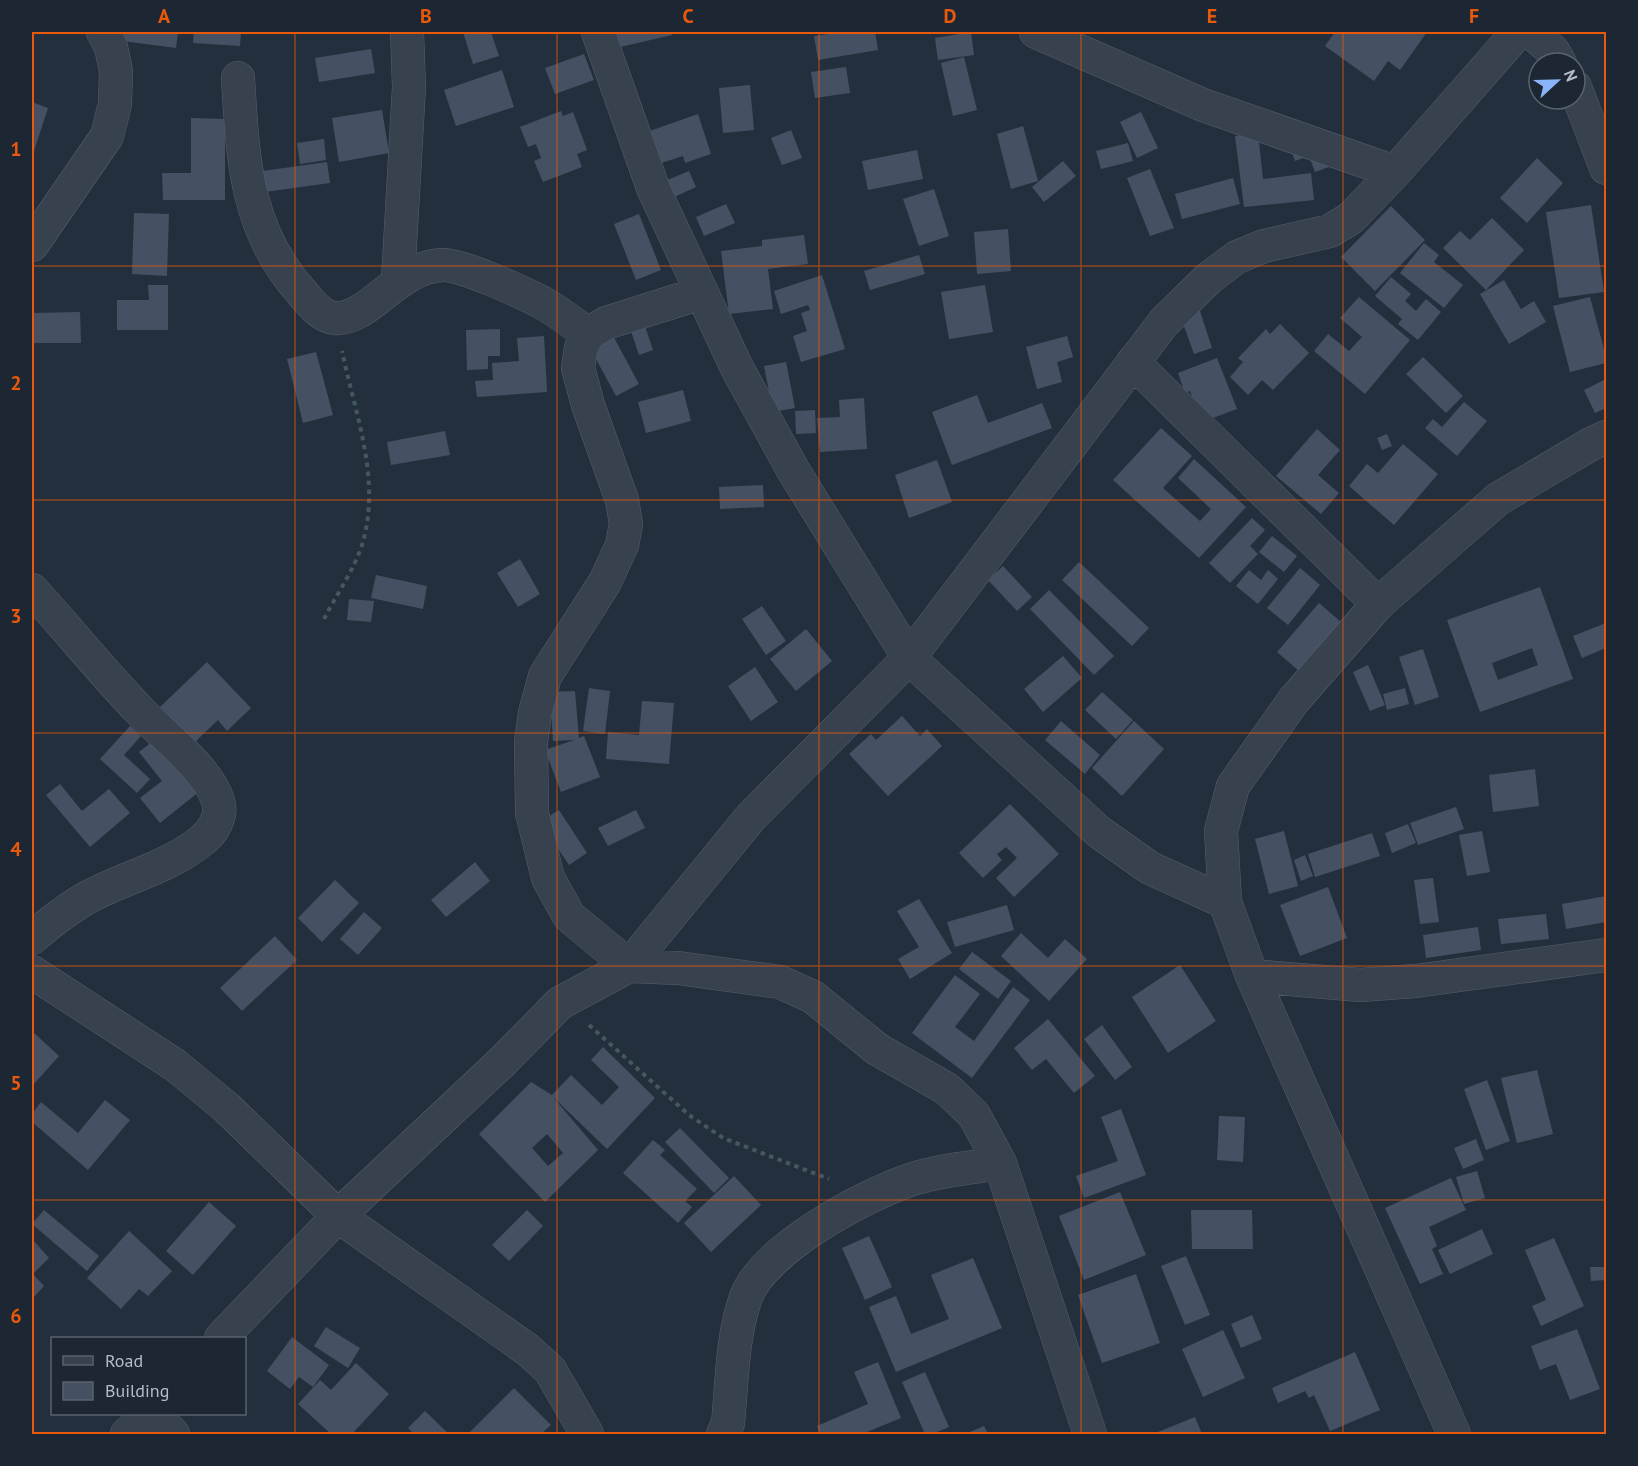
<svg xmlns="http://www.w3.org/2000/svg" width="1638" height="1466" font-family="'PT Sans',sans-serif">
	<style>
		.building { fill: #455162; fill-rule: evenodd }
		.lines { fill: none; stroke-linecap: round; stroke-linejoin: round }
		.minor-casing { stroke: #565f6c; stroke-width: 34 }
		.path { stroke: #44595c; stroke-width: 4; stroke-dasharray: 4.5 4.5; stroke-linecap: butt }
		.minor { stroke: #38414e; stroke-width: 33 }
		.grid { fill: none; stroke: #e8590c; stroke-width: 1.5; stroke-opacity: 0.55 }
		.neatline { fill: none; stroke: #e8590c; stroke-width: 2 }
		.grid-label { font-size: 20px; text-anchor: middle; font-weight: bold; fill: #e8590c }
	</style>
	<rect width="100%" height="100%" fill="#242f3e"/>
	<path class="building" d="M116,32H178L176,48L115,40Z
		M194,32H241L240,46L193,43Z
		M463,32H491L499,56L473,64Z
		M612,32H671L672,35L616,48Z
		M842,32H875L878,50L818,60L814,36Z
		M971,32L974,55L938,60L935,38Z
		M1335,32H1427L1400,70L1388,61L1374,81L1325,46Z
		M371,49L375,73L319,82L315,58Z
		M584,54L594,80L555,94L545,68Z
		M964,57L977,110L953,116L941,63Z
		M846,67L850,93L815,98L811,72Z
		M502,70L514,107L456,126L444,90Z
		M750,85L754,130L723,133L719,88Z
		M32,102L48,108L34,151L32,150Z
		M382,110L389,153L339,162L332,118Z
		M561,111L563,116L573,112L587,150L577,154L582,167L543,182L534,161L541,158L536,144L528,147L520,127Z
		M1141,112L1158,148L1137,158L1120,122Z
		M698,114L711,154L685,163L683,156L655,165L644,133Z
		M191,118L225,119V200H163L162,173H191Z
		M1023,126L1038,181L1011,189L997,134Z
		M791,130L802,158L782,165L771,138Z
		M1258,133L1263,179L1311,173L1314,200L1244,207L1235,136Z
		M1316,133L1329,167L1315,172L1309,156L1295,161L1289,143Z
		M324,139L326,160L300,164L297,143Z
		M1128,143L1133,161L1101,169L1096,151Z
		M917,150L923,179L868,190L862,161Z
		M1537,158L1563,183L1527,223L1500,198Z
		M1063,161L1076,176L1044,202L1032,187Z
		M327,162L330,183L265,192L262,171Z
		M1150,169L1174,228L1150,236L1127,178Z
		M689,171L696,187L672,198L665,181Z
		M1233,178L1240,204L1182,219L1175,194Z
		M934,189L949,236L919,246L903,199Z
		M726,204L735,223L704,236L696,217Z
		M1591,205L1604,292L1559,298L1546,212Z
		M1391,206L1425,240L1375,291L1341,257Z
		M134,213L169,214L167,276L132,274Z
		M639,214L661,270L636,280L614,224Z
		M1492,218L1524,250L1486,290L1443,248L1460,231L1470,240Z
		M1008,229L1011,271L977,274L974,232Z
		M804,235L808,264L768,269L773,309L729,314L721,251L762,246V240Z
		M1424,243L1439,255L1434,262L1463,285L1444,308L1400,273Z
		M919,255L925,274L870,290L864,271Z
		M822,275L845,349L801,362L793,336L807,331L801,313L810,310L808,305L781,314L774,291Z
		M1391,277L1411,294L1405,301L1416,311L1426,299L1441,312L1418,340L1398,324L1402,319L1375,296Z
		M1504,280L1521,309L1534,301L1546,322L1509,344L1480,294Z
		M148,285H168V330H117V300H149Z
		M985,285L993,332L949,339L941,292Z
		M1359,297L1410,340L1365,394L1314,351L1328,334L1349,351L1362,337L1340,318Z
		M1590,297L1604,349L1606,348V363L1570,372L1553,306Z
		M1198,305L1212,348L1194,354L1179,312Z
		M80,312L81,343H32V313Z
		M1280,324L1309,353L1273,390L1262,380L1248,395L1230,377L1243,362L1238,358L1266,329L1270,334Z
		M645,326L653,350L639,355L631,331Z
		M500,329V356H488V369L467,370L466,330Z
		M612,334L639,384L616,396L589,346Z
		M544,336L547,392L477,397L475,381L493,380L492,363L519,361L517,338Z
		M1067,336L1073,357L1057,362L1062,382L1037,389L1026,347Z
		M316,352L333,415L303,423L287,359Z
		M1423,357L1463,396L1446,413L1406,374Z
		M1217,358L1237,409L1202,422L1190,391L1185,393L1178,373Z
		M786,362L795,408L773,412L764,366Z
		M1606,379V408L1595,413L1584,390Z
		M683,390L691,421L646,433L638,402Z
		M977,395L988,423L1042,403L1052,428L952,465L932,412Z
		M864,398L867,449L820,452L817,418L840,417L839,400Z
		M1464,402L1487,421L1457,456L1425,428L1433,419L1442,427Z
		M815,410L816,433L796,434L795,411Z
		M1161,428L1192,456L1163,488L1200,521L1211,509L1178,478L1194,459L1246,507L1199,558L1113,480Z
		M1317,429L1340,450L1318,475L1339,493L1321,514L1276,476Z
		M445,431L450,455L391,465L387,442Z
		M1387,434L1392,446L1382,450L1377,438Z
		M1403,444L1438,474L1394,525L1349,486L1367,464L1378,473Z
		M937,460L952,502L909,518L895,475Z
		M763,485L764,507L720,509L719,487Z
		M1252,518L1265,530L1250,546L1258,554L1230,583L1209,563Z
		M1272,536L1297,556L1284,572L1259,552Z
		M520,559L540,594L518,607L497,573Z
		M1079,562L1149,628L1132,646L1062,580Z
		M1003,566L1032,597L1017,611L988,580Z
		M1300,568L1320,585L1288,625L1267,608Z
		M1249,570L1261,580L1268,570L1278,579L1258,604L1236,586Z
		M376,575L427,586L423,609L371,598Z
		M1540,587L1573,679L1480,712L1447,620ZM1532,648L1538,665L1498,680L1492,663Z
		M1049,590L1114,656L1094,675L1030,609Z
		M349,599L374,601L371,622L347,620Z
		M1319,603L1349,629L1307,678L1277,652Z
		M762,606L786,641L766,655L742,619Z
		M1606,623V648L1582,658L1573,636Z
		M806,629L832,661L796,691L770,659Z
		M1423,649L1439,697L1415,705L1399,657Z
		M1063,656L1082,678L1043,712L1024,689Z
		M207,662L251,708L227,731L218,720L194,743L160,707Z
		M1368,665L1385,705L1370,711L1353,672Z
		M755,667L778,702L751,721L728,686Z
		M589,688L610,691L605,734L583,731Z
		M1405,688L1409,704L1387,710L1383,694Z
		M575,691L579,738L584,736L600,777L561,792L545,750L574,740L553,741L550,692Z
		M1102,692L1133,720L1116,739L1085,710Z
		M642,701L674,703L669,764L606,759L608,732L639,735Z
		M902,716L920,736L927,729L942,746L888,796L849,754L871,734L876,740Z
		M1061,721L1100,755L1085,774L1045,740Z
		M1134,721L1164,749L1122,796L1092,768Z
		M130,726L141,736L124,755L150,779L137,793L100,759Z
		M157,738L200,791L160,823L140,798L162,781L139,752Z
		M1535,769L1539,806L1493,812L1489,775Z
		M60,784L82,811L109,789L130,813L90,847L46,795Z
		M1010,804L1059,854L1014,897L996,878L1017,858L1006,847L997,854L1002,860L983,878L959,853Z
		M1456,807L1464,829L1418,845L1410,823Z
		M559,810L587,853L569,865L540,822Z
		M636,810L645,828L608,846L598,828Z
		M1408,824L1416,843L1392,853L1385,833Z
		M1284,831L1298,886L1269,894L1255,839Z
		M1482,831L1490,872L1467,876L1459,835Z
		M1372,833L1380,856L1315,877L1308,854Z
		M1305,855L1313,876L1301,881L1294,860Z
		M475,862L490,881L446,917L431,900Z
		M1433,878L1439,922L1420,924L1414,880Z
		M335,880L359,903L322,942L298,918Z
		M1328,887L1347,938L1300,956L1280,905Z
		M1606,896V922L1566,929L1562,904Z
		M919,899L952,953L910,979L898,959L919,947L897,911Z
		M1007,905L1014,930L955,947L947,922Z
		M364,912L382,928L358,955L340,939Z
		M1546,914L1549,939L1501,944L1498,919Z
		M1478,927L1481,950L1426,958L1423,935Z
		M1021,933L1048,958L1065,939L1087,959L1049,1001L1001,956Z
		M275,936L297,960L242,1011L220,988Z
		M972,952L1011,981L998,999L959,969Z
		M1180,965L1216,1021L1168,1053L1132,997Z
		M955,975L980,994L955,1027L974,1041L1013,987L1030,1000L972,1078L912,1033Z
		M1048,1019L1095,1076L1074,1093L1046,1059L1032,1070L1014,1048Z
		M1102,1025L1132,1067L1115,1080L1084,1039Z
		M32,1031L59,1056L33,1085L32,1083Z
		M603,1047L655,1098L607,1149L553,1097L598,1150L545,1202L479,1134L531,1082L552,1095L571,1075L602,1105L619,1087L591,1060ZM547,1134L563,1153L548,1166L532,1148Z
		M1537,1070L1553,1134L1517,1143L1501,1078Z
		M1487,1080L1510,1141L1486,1150L1464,1089Z
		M105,1100L130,1120L88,1170L32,1122V1114L41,1102L78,1133Z
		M1121,1109L1146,1175L1084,1198L1076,1176L1118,1161L1101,1117Z
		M1219,1116L1245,1117L1243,1162L1217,1160Z
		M680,1128L729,1178L714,1193L665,1142Z
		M1476,1139L1484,1160L1463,1169L1454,1148Z
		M653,1140L665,1150L660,1155L697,1189L685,1201L692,1207L678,1223L623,1173Z
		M1477,1171L1485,1198L1464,1204L1456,1177Z
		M734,1176L761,1205L711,1252L684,1223Z
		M1451,1178L1466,1210L1429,1227L1437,1246L1432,1249L1443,1274L1420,1284L1385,1208Z
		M1120,1192L1146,1255L1084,1280L1059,1216Z
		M209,1202L236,1226L193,1275L166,1251Z
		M44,1210L99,1256L87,1271L32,1224Z
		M527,1210L543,1226L509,1261L492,1245Z
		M1191,1210H1252L1253,1249H1192Z
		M1482,1229L1493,1254L1450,1274L1438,1250Z
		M129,1231L172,1271L148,1296L139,1289L121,1309L87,1278Z
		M869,1236L892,1287L865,1300L842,1248Z
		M1554,1238L1584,1306L1541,1326L1532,1306L1546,1300L1525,1250Z
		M32,1239L49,1258L33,1274L44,1286L32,1299Z
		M1186,1256L1210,1315L1185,1325L1161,1266Z
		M973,1258L1002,1328L896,1372L869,1307L896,1296L911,1334L949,1319L931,1275Z
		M1590,1267H1606V1280L1591,1281Z
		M1136,1274L1160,1343L1102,1363L1078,1295Z
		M1252,1315L1262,1339L1241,1348L1231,1324Z
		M326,1327L360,1348L348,1368L314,1346Z
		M1577,1329L1600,1389L1570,1400L1556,1364L1540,1370L1531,1346Z
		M1223,1330L1245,1378L1203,1397L1182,1349Z
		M292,1337L329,1365L313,1387L299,1377L290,1389L267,1371Z
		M1355,1352L1380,1410L1330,1431L1314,1395L1309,1398L1305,1391L1278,1403L1272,1388Z
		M878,1362L901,1418L862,1434H820L817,1426L868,1404L854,1372Z
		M356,1363L389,1394L352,1434H331L298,1404L320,1380L331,1390Z
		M925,1372L949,1427L932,1434H925L902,1382Z
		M514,1388L551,1425L541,1434H468Z
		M425,1411L449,1434H414L408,1428Z
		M1195,1417L1202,1434H1153Z
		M984,1426L988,1434H965Z"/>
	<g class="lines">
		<g class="minor-casing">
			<path id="minor" d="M598,32L653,188L737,368L793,470L909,658L1099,832L1150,868L1225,902
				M1036,32L1203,105L1395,172
				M1531,32L1553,51L1560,63
				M238,78C243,159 245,230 303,294C311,303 321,317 335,318C368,321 397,267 442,265C461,264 524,293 543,303C559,312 574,324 588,334
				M1575,87L1606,168
				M32,245L107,136L115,104L116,71L111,47L103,32
				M398,280L409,87L407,32
				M701,293L606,323L588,334L581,348L578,368L588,405L622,500L626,524L622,545L605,582L545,676L535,713L531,742L532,813L548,878L569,916L629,966L678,968L780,982L813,997L877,1049L947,1089L974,1115L1000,1163L1090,1434
				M1133,362L1378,604
				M32,590C69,630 103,673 141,712C164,736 208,769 218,801C223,816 213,832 201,841C167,869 121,878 83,900C65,911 48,924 32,938
				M32,972L175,1065L227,1108L338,1216L528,1350L550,1370L587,1434
				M1252,976L1360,985L1416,981L1606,955
				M221,1338L338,1216L502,1062L560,1003L629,966L751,817L909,658L1164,322L1209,278L1237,257L1264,246L1330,231L1351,218L1395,172L1518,32
				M153,1414L173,1434
				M127,1434L149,1414
				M723,1434L728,1423C732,1382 732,1336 746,1297C764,1249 863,1196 910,1180C938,1170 971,1168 1000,1163
				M1454,1434L1252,976L1225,902L1221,831L1233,786L1294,700L1378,604L1498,499L1591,444L1606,437"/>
		</g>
		<path class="path" d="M324,619C336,595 354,570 362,545C382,480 355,414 342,351
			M589,1025L689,1115L723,1138L829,1179"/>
		<use href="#minor" class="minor"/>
	</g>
	<path class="grid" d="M295,32V1434M557,32V1434M819,32V1434M1081,32V1434M1343,32V1434M32,266H1606M32,500H1606M32,733H1606M32,966H1606M32,1200H1606"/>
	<rect width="1638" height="1466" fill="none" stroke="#1d2633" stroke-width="66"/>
	<rect x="51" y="1337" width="195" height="78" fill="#1d2633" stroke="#59626f" stroke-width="1.5"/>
	<rect x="63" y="1356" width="30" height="9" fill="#38414e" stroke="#59626f" stroke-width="1.5"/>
	<text x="105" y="1367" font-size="18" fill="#b4bcc9">Road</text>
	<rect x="63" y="1382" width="30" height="18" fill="#455162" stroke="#59626f" stroke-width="1.5"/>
	<text x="105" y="1397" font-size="18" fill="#b4bcc9">Building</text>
	<g transform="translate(1557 81) rotate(68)"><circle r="28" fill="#1d2633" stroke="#59626f" stroke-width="1.5"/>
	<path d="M0-4.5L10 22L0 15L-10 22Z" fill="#8ab4f8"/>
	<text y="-9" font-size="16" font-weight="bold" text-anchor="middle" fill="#b4bcc9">N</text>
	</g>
	<rect x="33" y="33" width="1572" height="1400" class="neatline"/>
	<g class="grid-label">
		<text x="164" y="23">A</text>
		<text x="426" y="23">B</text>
		<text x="688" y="23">C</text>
		<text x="950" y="23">D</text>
		<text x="1212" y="23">E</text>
		<text x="1474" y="23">F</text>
		<text x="16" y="156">1</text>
		<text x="16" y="390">2</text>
		<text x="16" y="623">3</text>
		<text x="16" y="856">4</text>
		<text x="16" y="1090">5</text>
		<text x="16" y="1323">6</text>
	</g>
</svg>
